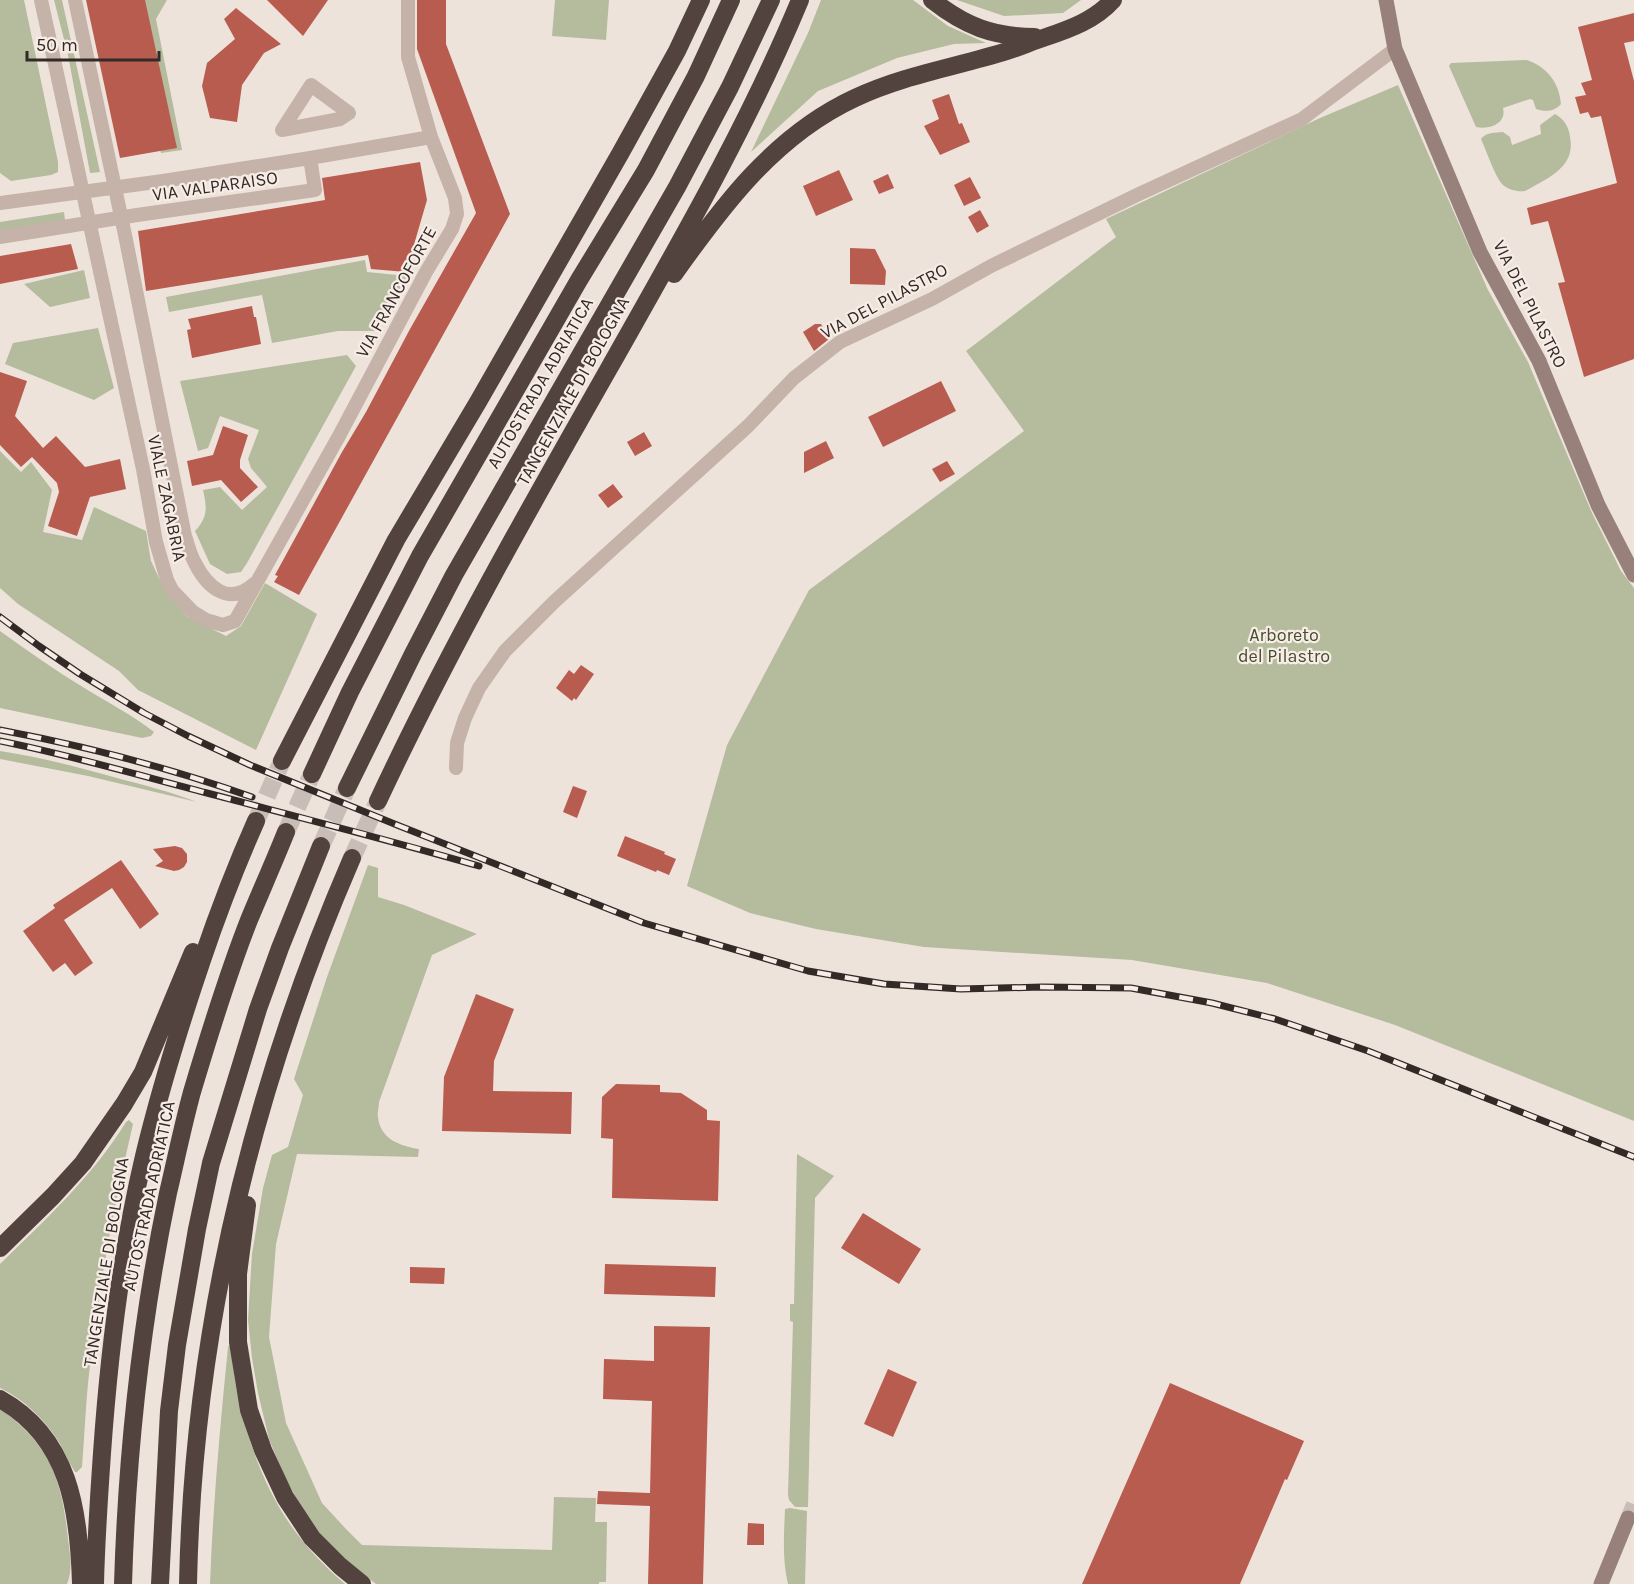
<svg xmlns="http://www.w3.org/2000/svg" width="1634" height="1584" font-family="Karla,sans-serif">
	<style>
		.green { fill: #b5bb9d }
		.building { fill: #b85c4f }
		.lines { fill: none; stroke-linecap: round; stroke-linejoin: round }
		.secondary-tunnel { stroke: #c9beb7; stroke-width: 15; stroke-dasharray: 15 8; stroke-linecap: butt }
		.highway-tunnel { stroke: #c9beb7; stroke-width: 18; stroke-dasharray: 18 9; stroke-linecap: butt }
		.street { stroke: #c5b2a8; stroke-width: 14 }
		.secondary { stroke: #98817a; stroke-width: 15 }
		.highway { stroke: #53433f; stroke-width: 18 }
		.rail-casing { stroke: #332a27; stroke-width: 7 }
		.rail { stroke: #f7ede6; stroke-width: 4.5; stroke-dasharray: 14; stroke-linecap: butt }
		.labels { text-anchor: middle; stroke-width: 4.5; stroke-linejoin: round; paint-order: stroke }
		.street-label { font-size: 18px; fill: #332a27; stroke: #f7ede6 }
		.park-label { font-size: 18px; fill: #464e2e; stroke: #f7ede6 }
	</style>
	<rect width="100%" height="100%" fill="#eee3db"/>
	<path class="green" d="M0,0H24L58,162V172L51,175L11,181L0,173Z
		M54,0H62L100,172L90,173L68,55Z
		M121,0H167L156,19L182,150L161,153Z
		M555,0H609L606,40L552,36Z
		M821,0H913L948,26L986,43L954,44L897,58L818,91L751,152L808,33Z
		M957,0H1081L1063,13L1004,16Z
		M1527,60C1547,67 1559,82 1561,104C1554,112 1545,112 1536,109L1533,100L1530,99L1503,108C1507,124 1489,130 1476,127L1449,66L1451,63Z
		M1398,85L1488,290L1528,362L1592,513L1621,571L1634,588V1121L1395,1025L1267,983L1132,960L924,947L816,929L750,913L687,886L727,745L809,590L1024,431L966,351L1116,237L1106,219L1320,118Z
		M1555,114C1564,119 1569,127 1570,137C1576,167 1548,178 1525,191C1518,192 1508,190 1502,184C1495,176 1486,150 1481,139C1486,132 1495,133 1503,132L1510,137L1512,145L1541,134L1540,125Z
		M64,212L65,220L0,231V222Z
		M365,260L367,272L407,276L375,331H338L272,343L262,295L169,312L166,297Z
		M84,270L90,298L50,307L24,284Z
		M98,328L114,388L94,400L5,364L13,343Z
		M347,355L356,366L247,563L241,572L227,574L210,564L195,531C208,517 207,508 203,490L220,487L242,510L267,487L251,468L248,459L259,430L220,416L208,448L198,451L180,381Z
		M0,451L21,472L31,462L52,490L43,532L82,540L94,507L146,531L151,561L165,591L188,617L226,636L241,626L265,583L317,614L256,750L138,690L119,671L18,604L0,588Z
		M0,631C28,651 56,671 86,689C109,703 132,715 154,732L151,736L142,738L0,708Z
		M0,751C40,757 78,767 117,778C144,785 171,792 197,802L88,776L0,759Z
		M368,865L378,868V897L404,905L477,934L432,955L379,1102C379,1107 377,1113 378,1117C380,1139 400,1146 419,1149L418,1157L297,1154L276,1244L269,1337L286,1423L322,1503L346,1529L362,1545L552,1550L554,1497L596,1498L595,1522H607L606,1582H599V1584H376L332,1549L312,1525L285,1478L269,1439L258,1393L252,1358L248,1320L252,1254L263,1188L272,1155L288,1147L303,1095L294,1079L327,977Z
		M129,1120L133,1124C115,1201 100,1279 91,1358C86,1394 85,1430 82,1467L77,1472H75C69,1463 65,1452 59,1442C44,1419 25,1400 0,1388V1264C44,1221 93,1176 126,1122Z
		M797,1154L834,1176L815,1198L808,1507H795L789,1500L788,1495L793,1322L790,1321V1304H794Z
		M230,1345C233,1353 232,1363 234,1372C235,1383 237,1393 240,1404C258,1479 285,1533 345,1584H210C213,1505 220,1426 228,1347Z
		M0,1409C50,1444 62,1480 68,1539C70,1555 73,1569 67,1584H0Z
		M790,1508L807,1511L805,1584H788C782,1559 784,1534 785,1509Z"/>
	<path class="building" d="M86,0H145L177,148L120,158Z
		M267,0H328L303,36Z
		M417,0H446V44L510,214L299,595L274,582L278,576L275,575L342,452L366,412L410,329L476,213L417,49Z
		M236,8L281,44L264,53L242,85L237,122L210,118L202,86L207,63L235,39L224,19Z
		M1634,13V41L1624,43L1634,81V359L1584,377L1558,283L1565,282L1548,221L1531,225L1527,208L1617,183L1601,116L1591,118L1588,112L1580,114L1575,97L1586,95L1581,83L1592,80L1578,27Z
		M949,94L959,124L962,123L970,142L940,155L924,126L939,119L932,100Z
		M420,162L427,200L406,272L371,269L368,255L146,291L138,231L325,200L322,178Z
		M839,170L853,200L816,216L803,186Z
		M888,174L894,188L879,194L873,181Z
		M970,177L981,198L964,206L954,185Z
		M980,210L989,226L977,233L968,217Z
		M71,244L78,269L0,284V256Z
		M850,248L875,249L886,271L885,285L850,284Z
		M252,306L254,317H256L261,344L192,358L187,330L191,329L188,319Z
		M815,324H821L829,339L814,351L803,332Z
		M0,372L27,381L15,416L43,448L56,436L85,467L120,459L126,489L90,497L77,536L48,526L59,492L57,483L32,457L21,467L0,445Z
		M941,381L956,411L883,447L868,417Z
		M223,426L248,435L240,460V468L258,487L241,502L221,480L192,486L187,461L213,455Z
		M644,432L652,446L635,456L627,442Z
		M826,441L834,458L804,473V452Z
		M947,461L955,474L940,482L932,469Z
		M613,484L623,497L608,508L598,495Z
		M581,665L594,674L576,700L574,698L572,701L556,688L569,670L574,674Z
		M573,786L587,791L577,818L563,812Z
		M625,836L665,852L664,854L676,859L669,875L657,870L656,872L617,856Z
		M175,846L182,848L187,854V862L184,867L179,870L174,871L155,866L163,861L153,849Z
		M121,860L159,914L140,929L112,888L64,920L93,963L75,976L65,963L53,972L23,931L55,908L53,905Z
		M476,994L514,1009L494,1061L493,1091L572,1092L571,1134L442,1131L444,1077Z
		M616,1084L660,1085V1092L681,1093L707,1110V1120L720,1121L718,1201L612,1198L613,1139L601,1138L602,1097Z
		M863,1213L921,1249L899,1284L841,1248Z
		M605,1264L716,1267L715,1297L604,1294Z
		M410,1267L445,1268L444,1284L410,1283Z
		M654,1326L710,1327L703,1584H648L650,1506L597,1504L598,1491L650,1493L652,1401L603,1399L604,1359L654,1361Z
		M888,1369L917,1382L893,1437L864,1424Z
		M1170,1383L1304,1441L1287,1480L1285,1479L1240,1584H1082Z
		M748,1523L764,1524V1545H747Z"/>
	<g class="lines">
		<path class="secondary-tunnel" d="M1628,1518L1634,1503"/>
		<path class="highway-tunnel" d="M256,821L282,761
			M286,832L312,774
			M321,846L347,788
			M352,858L378,801"/>
		<path class="street" d="M41,0L143,469L156,542L167,580L172,590L193,612L206,620L223,625L235,621L339,436L426,272L452,229L457,214L455,198L431,137L408,57V0
			M75,0L125,235L185,536C188,544 190,555 195,563C207,587 229,607 254,584
			M311,85L349,113L340,119L282,130Z
			M0,203L163,181L310,158L431,137
			M0,237L137,215L315,190L310,158
			M456,768L457,743L465,718L479,688L505,651L554,602L748,426L794,378L840,342L932,299L991,266L1139,194L1302,119L1395,49"/>
		<path class="secondary" d="M1386,0L1395,49L1480,252L1539,361L1598,505L1634,575
			M1601,1584L1628,1518"/>
		<path class="highway" d="M932,0C965,26 993,37 1035,37
			M674,274C723,205 775,135 855,98C904,75 956,67 1007,51C1020,47 1033,41 1046,37C1070,29 1095,20 1113,0
			M282,761L396,540L478,402L620,154L677,51L701,0
			M312,774L350,692L420,556L579,280L646,170L696,76L731,0
			M347,788L413,654L454,575L677,187L730,87L771,0
			M378,801C449,649 533,502 616,356C682,239 749,123 800,0
			M247,1205L238,1274V1342L249,1410L263,1450L285,1497L312,1538L340,1566L362,1584
			M0,1248L53,1196L83,1163L124,1104L143,1072L193,952
			M0,1399C70,1438 79,1511 81,1584
			M95,1584C96,1540 99,1496 102,1453C109,1353 121,1253 144,1156C160,1090 180,1025 202,960C218,913 236,866 256,821
			M123,1584C127,1453 141,1322 168,1193C176,1159 183,1125 192,1092C209,1035 227,976 249,920C261,891 274,862 286,832
			M160,1584L169,1411L177,1345L197,1229L211,1163L258,1009L280,948L321,846
			M188,1584C193,1333 252,1089 352,858"/>
		<g class="rail-casing">
			<path id="rail" d="M0,617L39,646L80,674L144,713L188,736L250,765L397,825L644,923L808,971L884,984L961,989L1042,987L1131,988L1212,1003L1275,1019L1368,1051L1634,1157
				M0,730C85,746 170,768 252,797
				M0,741C70,755 138,775 207,793C298,817 389,840 479,866"/>
		</g>
		<use href="#rail" class="rail"/>
	</g>
	<g class="labels">
		<g class="street-label">
			<text transform="translate(215 186) rotate(-8)" y="6">VIA VALPARAISO</text>
			<text transform="translate(396 292) rotate(-61)" y="6">VIA FRANCOFORTE</text>
			<text transform="translate(884 301) rotate(-28)" y="6">VIA DEL PILASTRO</text>
			<text transform="translate(1530 304) rotate(63)" y="6">VIA DEL PILASTRO</text>
			<text transform="translate(540 383) rotate(-60)" y="6">AUTOSTRADA ADRIATICA</text>
			<text transform="translate(573 391) rotate(-61)" y="6">TANGENZIALE DI BOLOGNA</text>
			<text transform="translate(167 498) rotate(78)" y="6">VIALE ZAGABRIA</text>
			<text transform="translate(149 1196) rotate(-78)" y="6">AUTOSTRADA ADRIATICA</text>
			<text transform="translate(106 1262) rotate(-81)" y="6">TANGENZIALE DI BOLOGNA</text>
		</g>
		<g class="park-label">
			<text x="1284" y="641">Arboreto<tspan x="1284" dy="21">del Pilastro</tspan></text>
		</g>
	</g>
	<path d="M27 51v9h132v-9" fill="none" stroke="#332a27" stroke-width="3"/>
	<text x="36" y="51" font-size="18" fill="#332a27" stroke="#f7ede6" stroke-width="4.5" paint-order="stroke">50 m</text>
</svg>
